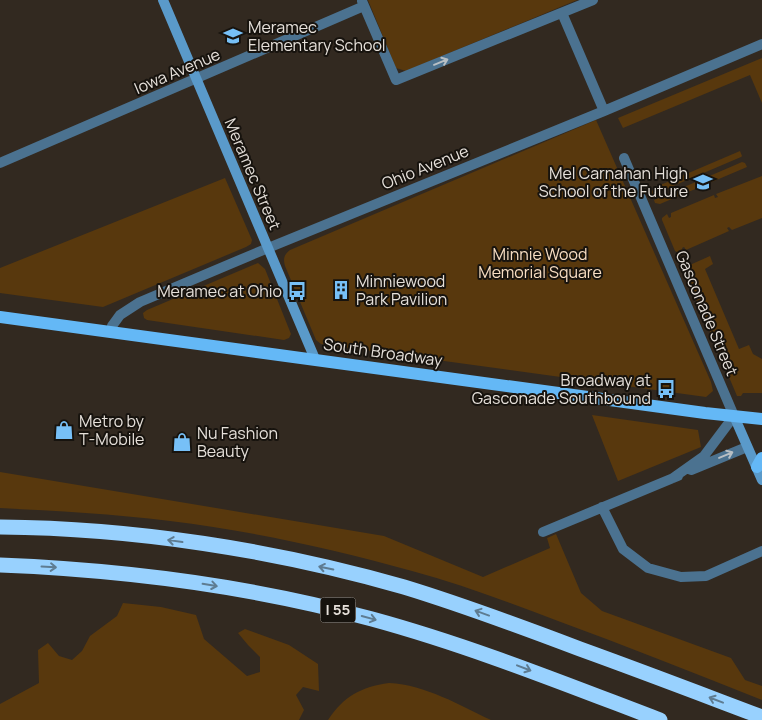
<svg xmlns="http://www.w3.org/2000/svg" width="762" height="720" font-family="Manrope,sans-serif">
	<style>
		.green { fill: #58380d }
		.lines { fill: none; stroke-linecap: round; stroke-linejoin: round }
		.street { stroke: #4b7290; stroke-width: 10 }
		.secondary { stroke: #5a9aca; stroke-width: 10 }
		.primary { stroke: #64b8f6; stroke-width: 12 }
		.highway { stroke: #98d1fe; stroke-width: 15 }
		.oneway { stroke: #b8bfc4 }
		.oneway2 { stroke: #5e7c92 }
		.labels { text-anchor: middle; stroke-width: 4; stroke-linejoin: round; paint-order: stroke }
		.shield { fill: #17130e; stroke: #a8a29d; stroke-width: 1 }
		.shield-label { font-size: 15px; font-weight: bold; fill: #e6e0da }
		.poi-label { font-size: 16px; fill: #e6e0da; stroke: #17130e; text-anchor: start }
		.street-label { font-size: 16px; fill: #e6e0da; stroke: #17130e }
		.park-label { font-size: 16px; fill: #f8dec3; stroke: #17130e }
	</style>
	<rect width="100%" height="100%" fill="#322920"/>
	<path class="green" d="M368,0H577L406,71L396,68Z
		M762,58V103L750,75L623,128L618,118Z
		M596,120L711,382L713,391L706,397L327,345L321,344L316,340L285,266C283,258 284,255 290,250Z
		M740,151L742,156L741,157L652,195V191L658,186Z
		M742,162L745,163L747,167L660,204L655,203L654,200Z
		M762,176V218L732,230L729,227L727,228L729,231L686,250L684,247L682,248L683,251L679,253L675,251L662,220V218L667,214L669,218L671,217V213L714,195L715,198L718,197L716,194Z
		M225,178L252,240L251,244L246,247L103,307L0,293V268Z
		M710,256L713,264L705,269L739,349L749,345L753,354L762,359V393H743L741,396H737L683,268Z
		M258,263L265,269L291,334L289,338L284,340L147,320L144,318L143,313L147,310Z
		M592,415L698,430L701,447L618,481Z
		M0,472L384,536L483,577L550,548L547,538L556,534L581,593L602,611L731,658L745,680L762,686V700C694,673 626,646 558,621C510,603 461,584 412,571C333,549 252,531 170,521C114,514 57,511 0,508Z
		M123,603L161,607L196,615L204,639L247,676L260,672V657L248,645L238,633L245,629L289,645L318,664L319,691L303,687L296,695L304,710L299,720H0V704L39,683L38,650L48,643L59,656L72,660L82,651L90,636L117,616Z
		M389,683C426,685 459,705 491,720H328C344,696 361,687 389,683Z"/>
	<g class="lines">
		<path class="street" d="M362,1L396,80L593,0
			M562,13L604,111
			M624,158L734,416L704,456L673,478
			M0,163L364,6
			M111,332L112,326L120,315L140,302L268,248L604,111L762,44
			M691,470L747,447
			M602,507L623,549L648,568L681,577L706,576L762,551
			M543,532L678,476"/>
		<path class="secondary" d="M163,0L315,359
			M734,416L762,480"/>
		<path class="primary" d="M0,317L705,413L762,419
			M757,467L762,458"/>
		<path class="highway" d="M0,527C134,528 275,550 404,587C463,605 522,627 580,649C641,671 701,694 762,717
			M0,565C126,570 251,586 372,619C471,646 565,684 660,720"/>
	</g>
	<defs><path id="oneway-shaft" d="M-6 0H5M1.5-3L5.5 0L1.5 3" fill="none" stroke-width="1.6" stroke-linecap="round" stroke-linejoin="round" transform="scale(1.25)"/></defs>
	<g class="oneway">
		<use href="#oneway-shaft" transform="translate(441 62) rotate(-22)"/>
		<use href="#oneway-shaft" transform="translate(726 455) rotate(-23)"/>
	</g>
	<g class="oneway2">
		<use href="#oneway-shaft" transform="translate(175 541) rotate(-172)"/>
		<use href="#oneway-shaft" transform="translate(49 567) rotate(3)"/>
		<use href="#oneway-shaft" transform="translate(326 568) rotate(-168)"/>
		<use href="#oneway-shaft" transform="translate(210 585) rotate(9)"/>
		<use href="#oneway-shaft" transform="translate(482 613) rotate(-160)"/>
		<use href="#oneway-shaft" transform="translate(369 618) rotate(15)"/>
		<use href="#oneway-shaft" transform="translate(524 668) rotate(21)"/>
		<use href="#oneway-shaft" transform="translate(716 700) rotate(-159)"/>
	</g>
	<defs>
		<g id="school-bare" transform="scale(1.5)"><path d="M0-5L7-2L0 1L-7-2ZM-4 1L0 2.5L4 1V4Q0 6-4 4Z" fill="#77c0f7" stroke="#17130e" stroke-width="2.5" paint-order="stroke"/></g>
		<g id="building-bare" transform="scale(1.5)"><path d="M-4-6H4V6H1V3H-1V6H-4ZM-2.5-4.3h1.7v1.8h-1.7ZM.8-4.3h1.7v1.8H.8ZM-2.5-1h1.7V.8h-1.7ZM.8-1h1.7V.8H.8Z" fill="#77c0f7" stroke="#17130e" stroke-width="2.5" paint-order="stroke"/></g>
		<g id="bus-bare" transform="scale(1.5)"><path d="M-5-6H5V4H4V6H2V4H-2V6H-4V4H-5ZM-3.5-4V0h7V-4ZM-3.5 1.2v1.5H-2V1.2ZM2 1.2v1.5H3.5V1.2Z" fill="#77c0f7" stroke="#17130e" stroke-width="2.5" paint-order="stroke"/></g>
		<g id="shop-bare" transform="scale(1.5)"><path d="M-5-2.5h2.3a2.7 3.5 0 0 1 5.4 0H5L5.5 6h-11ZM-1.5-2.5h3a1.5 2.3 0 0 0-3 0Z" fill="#77c0f7" stroke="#17130e" stroke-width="2.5" paint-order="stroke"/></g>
	</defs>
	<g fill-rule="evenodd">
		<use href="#school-bare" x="233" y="36"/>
		<use href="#school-bare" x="703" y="182"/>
		<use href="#building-bare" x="341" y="290"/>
		<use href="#bus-bare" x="297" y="291"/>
		<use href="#bus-bare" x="666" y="389"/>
		<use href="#shop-bare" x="64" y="430"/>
		<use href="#shop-bare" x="182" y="442"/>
	</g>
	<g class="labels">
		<rect class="shield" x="320.5" y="597.5" width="35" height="25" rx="4"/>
		<g class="shield-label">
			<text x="338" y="615">I 55</text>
		</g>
		<g class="poi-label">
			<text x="248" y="33">Meramec<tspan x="248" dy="18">Elementary School</tspan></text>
			<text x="688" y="179" text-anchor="end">Mel Carnahan High<tspan x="688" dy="18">School of the Future</tspan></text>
			<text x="356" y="287">Minniewood<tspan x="356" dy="18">Park Pavilion</tspan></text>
			<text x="282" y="297" text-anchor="end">Meramec at Ohio</text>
			<text x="651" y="386" text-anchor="end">Broadway at<tspan x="651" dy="18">Gasconade Southbound</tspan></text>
			<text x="79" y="427">Metro by<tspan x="79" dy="18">T-Mobile</tspan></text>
			<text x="197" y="439">Nu Fashion<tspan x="197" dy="18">Beauty</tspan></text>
		</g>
		<g class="street-label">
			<text transform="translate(177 71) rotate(-23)" y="6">Iowa Avenue</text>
			<text transform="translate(425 167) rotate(-22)" y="6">Ohio Avenue</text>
			<text transform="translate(253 174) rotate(67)" y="6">Meramec Street</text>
			<text transform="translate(707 313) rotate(67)" y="6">Gasconade Street</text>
			<text transform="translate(383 352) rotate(8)" y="6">South Broadway</text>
		</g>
		<g class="park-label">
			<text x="540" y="260">Minnie Wood<tspan x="540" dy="18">Memorial Square</tspan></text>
		</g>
	</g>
</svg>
